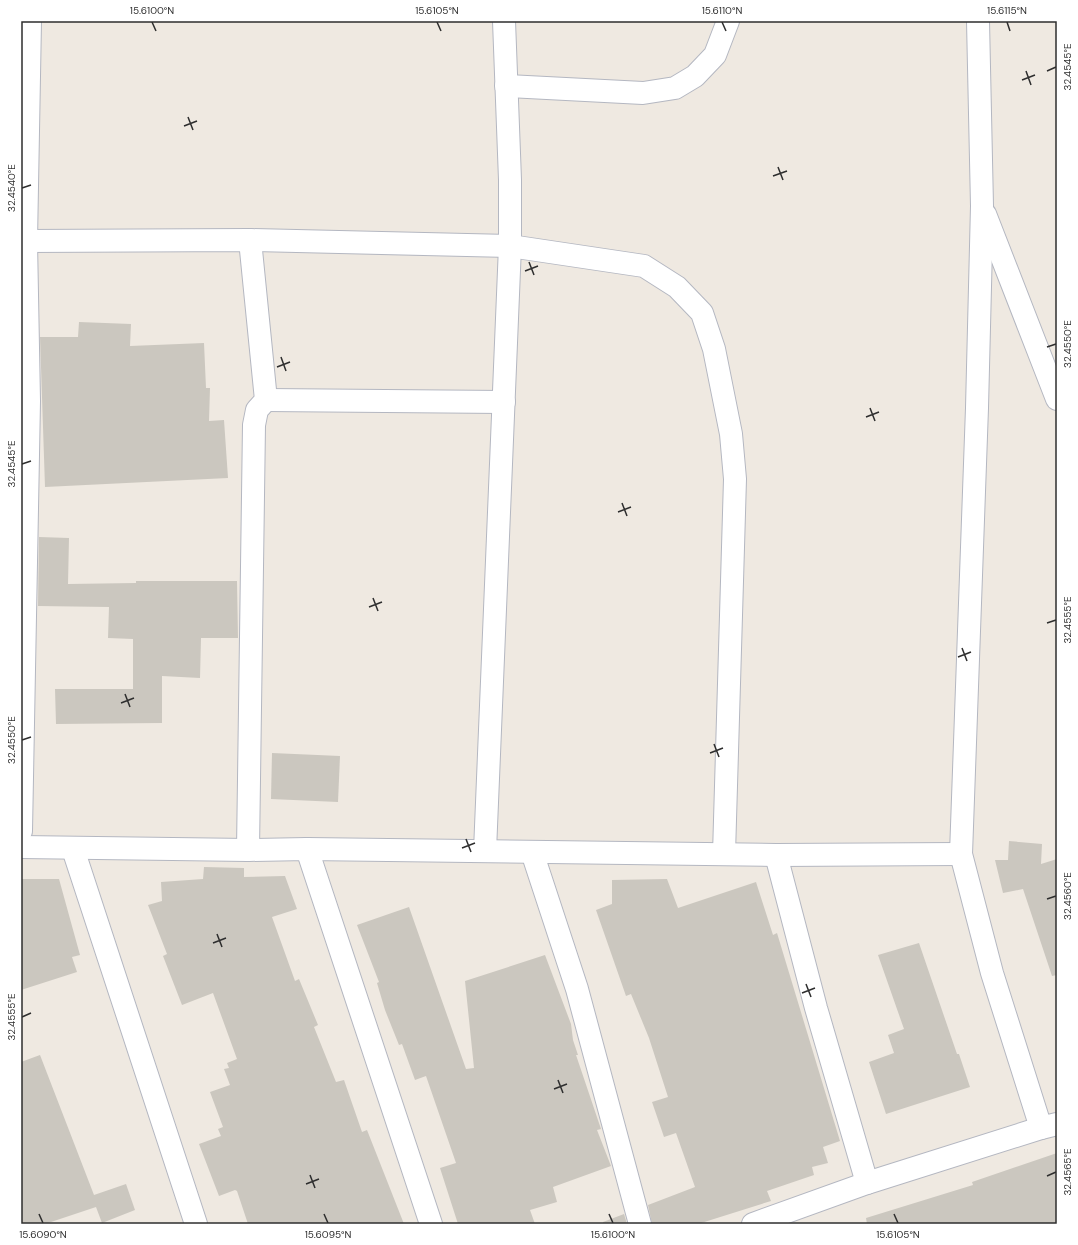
<svg xmlns="http://www.w3.org/2000/svg" width="1078" height="1245" font-family="'DM Sans',sans-serif">
<rect width="100%" height="100%" fill="#efe9e1"/>
<g fill="#cbc7bf">
<polygon points="79,322 131,324 130,346 204,343 206,388 210,388 209,421 224,420 228,478 45,487 40,337 78,337"/>
<polygon points="39,537 69,538 68,584 136,583 136,581 237,581 238,638 201,638 200,678 162,676 162,723 56,724 55,689 133,689 133,639 108,638 109,607 38,606"/>
<polygon points="272,753 340,756 338,802 271,799"/>
<polygon points="1009,841 1042,844 1041,864 1057,859 1057,975 1052,976 1023,889 1003,893 995,860 1008,860"/>
<polygon points="204,867 244,868 244,877 285,876 297,909 272,917 295,981 299,979 318,1025 314,1027 336,1082 344,1080 362,1132 367,1130 404,1224 248,1224 237,1191 235,1190 219,1196 199,1144 221,1136 218,1129 223,1127 210,1092 230,1085 224,1069 229,1068 227,1063 237,1059 213,993 182,1005 163,956 167,954 148,905 162,901 161,882 203,879"/>
<polygon points="21,879 59,879 80,955 72,957 77,972 21,990"/>
<polygon points="667,879 678,908 756,882 773,935 777,933 840,1141 823,1147 828,1163 812,1167 814,1175 767,1191 771,1201 698,1224 652,1224 648,1205 695,1187 676,1133 664,1137 652,1102 668,1097 649,1038 631,994 626,996 596,910 612,904 612,880"/>
<polygon points="409,907 466,1069 474,1068 465,981 545,955 571,1024 573,1040 578,1055 576,1055 601,1129 597,1130 611,1166 553,1187 557,1202 530,1210 535,1224 458,1224 440,1168 456,1163 426,1076 415,1080 402,1044 399,1045 385,1010 377,983 379,982 357,925"/>
<polygon points="919,943 957,1054 959,1054 970,1087 886,1114 869,1062 894,1053 888,1035 904,1029 878,955"/>
<polygon points="40,1055 94,1195 126,1184 135,1210 102,1223 96,1207 45,1224 21,1224 21,1062"/>
<polygon points="1057,1153 1057,1224 867,1224 866,1218 973,1185 972,1182"/>
<polygon points="624,1214 627,1224 603,1224 603,1222"/>
</g>
<g fill="none" stroke-linecap="round" stroke-linejoin="round">
<defs>
<g id="street">
<polyline points="978,21 982,206 977,408 961,854 992,973 1041,1128 1057,1124"/>
<polyline points="506,86 643,93 675,88 695,76 715,55 728,21"/>
<polyline points="985,214 1057,399"/>
<polyline points="26,241 250,240 510,246 644,266 677,287 702,313 714,349 731,434 735,479 724,854"/>
<polyline points="266,400 504,402"/>
<polyline points="21,831 29,401 26,241 30,21"/>
<polyline points="21,847 248,850 307,849 776,855 961,854"/>
<polyline points="73,849 196,1224"/>
<polyline points="307,849 431,1224"/>
<polyline points="248,850 254,425 257,410 266,400 250,240"/>
<polyline points="485,851 510,246 510,180 504,21"/>
<polyline points="532,852 577,989 640,1224"/>
<polyline points="776,855 816,1008 867,1183"/>
<polyline points="753,1224 867,1183 1041,1128"/>
</g>
</defs>
<use href="#street" stroke="#b4b7c1" stroke-width="24"/>
<use href="#street" stroke="#fff" stroke-width="22"/>
</g>
<path fill="none" stroke="#2e2e2e" stroke-width="1.5" d="M 152,22 L 156,31M 437,22 L 441,31M 722,22 L 726,31M 1007,22 L 1010,31M 1026,71 L 1031,85M 1047,71 L 1056,67M 1022,80 L 1035,75M 188,117 L 193,130M 184,126 L 197,121M 778,167 L 783,180M 773,176 L 787,171M 22,188 L 31,185M 529,262 L 534,275M 525,271 L 538,266M 1047,347 L 1056,344M 281,357 L 286,371M 277,367 L 290,362M 870,408 L 875,421M 866,417 L 879,412M 22,464 L 31,461M 622,503 L 627,516M 618,512 L 631,507M 373,598 L 378,611M 369,607 L 382,602M 1047,623 L 1056,620M 962,648 L 967,661M 958,657 L 971,652M 125,694 L 130,707M 121,703 L 134,698M 22,740 L 31,737M 714,744 L 719,757M 710,753 L 723,748M 466,839 L 471,852M 462,848 L 475,843M 1047,899 L 1056,896M 217,934 L 222,947M 213,943 L 226,938M 806,984 L 811,997M 802,993 L 815,988M 22,1017 L 31,1013M 558,1080 L 563,1093M 554,1089 L 567,1084M 310,1175 L 315,1188M 1047,1176 L 1056,1172M 306,1184 L 319,1179M 39,1214 L 43,1223M 324,1214 L 328,1223M 609,1214 L 613,1223M 894,1214 L 898,1223"/>
<rect width="1078" height="1245" fill="none" stroke="#ffffff" stroke-width="44"/>
<rect x="22" y="22" width="1034" height="1201" fill="none" stroke="#2e2e2e" stroke-width="1.5"/>
<g font-size="10" text-anchor="middle" fill="#2e2e2e">
<text x="152" y="14">15.6100°N</text>
<text x="437" y="14">15.6105°N</text>
<text x="722" y="14">15.6110°N</text>
<text x="1007" y="14">15.6115°N</text>
<text transform="translate(1067 67) rotate(-90)" y="4">32.4545°E</text>
<text transform="translate(11 188) rotate(-90)" y="4">32.4540°E</text>
<text transform="translate(1067 344) rotate(-90)" y="4">32.4550°E</text>
<text transform="translate(11 464) rotate(-90)" y="4">32.4545°E</text>
<text transform="translate(1067 620) rotate(-90)" y="4">32.4555°E</text>
<text transform="translate(11 740) rotate(-90)" y="4">32.4550°E</text>
<text transform="translate(1067 896) rotate(-90)" y="4">32.4560°E</text>
<text transform="translate(11 1017) rotate(-90)" y="4">32.4555°E</text>
<text transform="translate(1067 1172) rotate(-90)" y="4">32.4565°E</text>
<text x="43" y="1238">15.6090°N</text>
<text x="328" y="1238">15.6095°N</text>
<text x="613" y="1238">15.6100°N</text>
<text x="898" y="1238">15.6105°N</text>
</g>
</svg>
